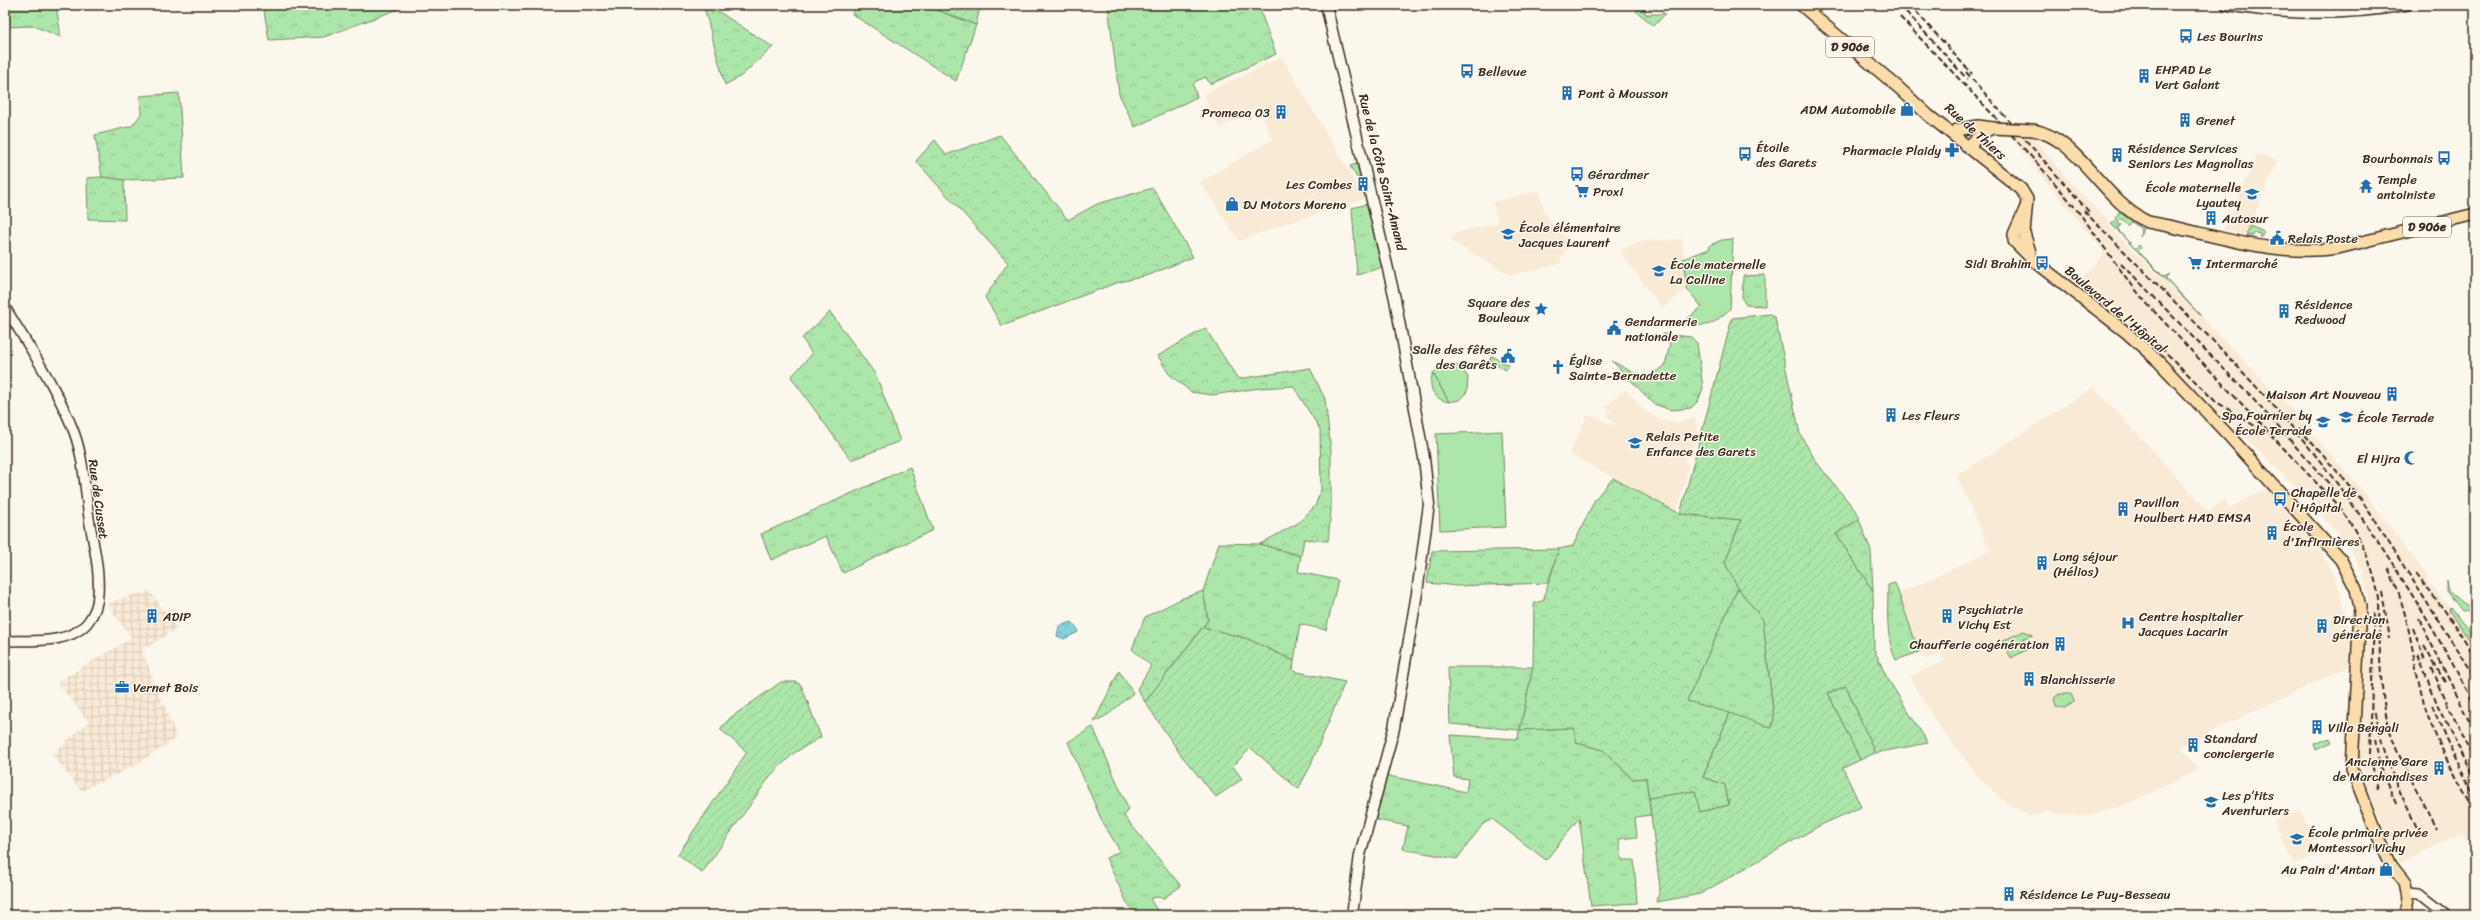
<svg xmlns="http://www.w3.org/2000/svg" width="2480" height="920" font-family="Sriracha,sans-serif">
<defs>
<pattern id="industrial-grid" width="8" height="8" patternUnits="userSpaceOnUse"><rect width="8" height="8" fill="#f9ead6"/><path d="M0 4h8M4 0v8" fill="none" stroke="#d6c9b7"/></pattern>
<pattern id="grass-tufts" width="24" height="20" patternUnits="userSpaceOnUse"><rect width="24" height="20" fill="#ade6aa"/><path d="M3 7l-1-3M5 7V3M7 7l1-3M15 17l-1-3M17 17v-4M19 17l1-3" fill="none" stroke="#96c592"/></pattern>
<pattern id="forest-crowns" width="20" height="18" patternUnits="userSpaceOnUse"><rect width="20" height="18" fill="#ade6aa"/><path d="M2 6a3 3 0 1 1 6 0M12 15a3 3 0 1 1 6 0" fill="none" stroke="#96c592"/></pattern>
<pattern id="garden-furrows" width="10" height="10" patternUnits="userSpaceOnUse"><rect width="10" height="10" fill="#ade6aa"/><path d="M-1 1l2-2M0 10L10 0M9 11l2-2" fill="none" stroke="#96c592"/></pattern>
<pattern id="water-waves" width="16" height="10" patternUnits="userSpaceOnUse"><rect width="16" height="10" fill="#82d2de"/><path d="M0 5q4-4 8 0t8 0" fill="none" stroke="#71b4be"/></pattern>
</defs>
<rect width="100%" height="100%" fill="#fbf7ec"/>
<filter id="ink" filterUnits="userSpaceOnUse"><feTurbulence type="fractalNoise" baseFrequency=".025" numOctaves="2"/><feDisplacementMap in="SourceGraphic" scale="8" xChannelSelector="R" yChannelSelector="G"/><feConvolveMatrix kernelMatrix="1 2 1 2 8 2 1 2 1" color-interpolation-filters="sRGB"/></filter>
<g filter="url(#ink)">
<g fill="#f9ead6">
<polygon points="1282,57 1365,199 1279,226 1239,241 1200,182 1273,139 1257,107 1220,128 1203,94"/>
<polygon points="2008,134 2032,136 2070,182 2108,221 2114,232 2201,316 2291,409 2366,494 2399,540 2428,576 2425,579 2450,607 2449,611 2475,650 2475,855 2463,832 2400,863 2367,788 2359,756 2368,610 2368,596 2363,570 2360,569 2350,547 2317,511 2314,501 2318,494 2311,487 2300,489 2293,484 2208,403 2157,350 2077,285 2103,255 2103,251"/>
<polygon points="2258,154 2278,160 2246,235 2223,230"/>
<polygon points="1539,191 1544,212 1570,244 1558,265 1510,275 1451,241 1454,233 1498,223 1493,202"/>
<polygon points="1682,239 1687,289 1662,308 1620,252 1636,242"/>
<polygon points="2094,387 2209,512 2225,499 2229,508 2267,488 2319,547 2338,584 2354,653 2352,665 2181,746 2198,767 2192,773 2132,802 2093,815 2078,816 2046,812 2030,817 2007,803 1979,778 1937,723 1909,677 1944,661 1941,654 1926,659 1920,657 1899,594 1990,551 1957,476"/>
<polygon points="1625,389 1644,410 1662,421 1682,422 1695,418 1698,433 1691,458 1686,456 1684,461 1689,465 1677,512 1570,454 1587,415 1599,418 1613,426 1615,425 1606,415 1611,412 1605,407"/>
<polygon points="2300,810 2319,854 2293,865 2274,821"/>
</g>
<polygon fill="url(#industrial-grid)" points="150,591 177,629 142,650 177,738 134,766 81,791 52,754 89,722 57,682 132,638 107,605 118,599"/>
<g fill="url(#grass-tufts)" stroke="#748864">
<polygon points="5,5 56,5 61,37 34,26 5,27"/>
<polygon points="263,5 409,5 324,37 269,40"/>
<polygon points="855,5 924,5 976,25 956,81 852,14"/>
<polygon points="1108,5 1258,5 1276,54 1213,83 1209,83 1206,77 1196,81 1193,85 1197,97 1135,127 1119,94"/>
<polygon points="1639,9 1645,9 1645,14 1662,14 1662,11 1665,14 1654,26 1636,11"/>
<polygon points="179,93 184,178 124,180 102,177 95,135 132,126 141,114 140,96"/>
<polygon points="1357,164 1361,182 1360,183 1350,166"/>
<polygon points="1367,204 1383,267 1357,275 1352,208"/>
<polygon points="2119,212 2143,228 2140,236 2141,229 2132,222 2128,226 2122,219 2118,222 2121,225 2117,229 2135,249 2139,245 2141,248 2138,251 2164,277 2170,274 2166,278 2201,316 2111,224 2115,222"/>
<polygon points="1765,275 1765,306 1746,305 1742,298 1743,276"/>
<polygon points="830,312 876,375 900,441 851,460 791,377 812,354 802,338"/>
<polygon points="1663,334 1691,337 1697,343 1703,388 1698,401 1691,408 1671,410 1654,404 1612,361 1644,379 1665,366 1670,343"/>
<path d="M 1433,373 L 1449,402 C 1434,400 1427,387 1433,373 Z"/>
<polygon points="910,467 933,530 843,573 826,536 771,560 761,534"/>
<polygon points="1859,519 1871,551 1873,591 1836,534"/>
<polygon points="1219,543 1260,544 1301,556 1298,572 1338,580 1326,630 1300,624 1294,661 1248,639 1203,627 1208,620 1203,591"/>
<polygon points="1559,549 1548,583 1457,586 1427,583 1432,551"/>
<polygon points="2447,580 2449,591 2475,613 2475,621 2467,611 2462,611 2447,591"/>
<path d="M 1895,583 L 1919,652 L 1896,660 C 1885,636 1888,612 1888,585 Z"/>
<polygon points="1738,588 1763,620 1774,719 1771,728 1687,701"/>
<polygon points="2450,607 2475,639 2475,650 2449,611"/>
<polygon points="2024,631 2033,635 2023,638 2028,649 2011,658 2002,641"/>
<polygon points="1448,667 1533,667 1520,730 1574,728 1577,743 1603,750 1633,779 1646,778 1651,815 1635,817 1637,837 1619,839 1622,860 1634,860 1637,903 1591,906 1579,818 1546,860 1492,819 1483,824 1457,859 1403,849 1408,826 1372,819 1384,775 1466,792 1468,779 1454,777 1450,735 1518,739 1519,730 1450,724"/>
<polygon points="2059,694 2071,694 2074,701 2065,708 2056,706 2054,698"/>
<polygon points="1093,727 1128,808 1124,816 1181,886 1164,898 1155,897 1150,899 1160,915 1136,915 1127,903 1106,858 1120,851 1102,821 1068,742"/>
</g>
<g fill="url(#forest-crowns)" stroke="#748864">
<polygon points="704,7 719,12 773,47 741,76 725,85"/>
<polygon points="1000,135 1068,220 1097,204 1153,188 1193,257 1149,275 1116,283 1002,326 985,297 1008,263 916,161 935,140 946,155"/>
<polygon points="102,177 124,180 125,220 88,219 87,178"/>
<polygon points="1205,328 1238,379 1310,368 1325,399 1331,451 1331,510 1328,541 1304,539 1301,556 1260,544 1298,523 1315,506 1321,490 1320,429 1293,386 1260,388 1212,395 1191,392 1169,374 1158,356"/>
<polygon points="1613,478 1680,514 1741,520 1725,563 1738,588 1687,701 1730,713 1703,777 1725,785 1729,805 1699,812 1695,791 1649,798 1646,778 1633,779 1603,750 1577,743 1574,728 1520,730 1533,667 1534,603 1543,601 1559,549 1573,546 1595,499"/>
<polygon points="1203,591 1208,620 1145,702 1137,689 1151,666 1132,649 1145,617 1183,598"/>
<polygon points="1119,671 1133,693 1109,714 1094,722"/>
<polygon points="1846,686 1875,753 1860,760 1828,693"/>
</g>
<g fill="#ade6aa" stroke="#748864">
<path d="M 1733,239 L 1730,309 C 1709,327 1711,327 1682,323 L 1702,307 L 1687,289 L 1683,259 L 1709,249 L 1710,245 L 1722,240 Z"/>
<polygon points="1492,356 1508,365 1506,370 1489,361"/>
<polygon points="1444,364 1459,366 1468,377 1467,392 1459,400 1449,402 1433,373"/>
<polygon points="1502,431 1506,527 1440,530 1436,434"/>
<polygon points="2330,738 2332,743 2316,750 2314,744"/>
</g>
<g fill="url(#garden-furrows)" stroke="#748864">
<polygon points="924,5 980,5 980,7 976,25"/>
<polygon points="2250,226 2264,232 2261,238 2260,234 2254,233 2253,236 2246,235"/>
<polygon points="1770,314 1775,318 1800,434 1817,463 1859,515 1859,519 1836,534 1873,591 1874,649 1886,676 1928,743 1875,753 1846,686 1828,693 1860,760 1843,768 1861,807 1821,825 1700,894 1657,902 1660,889 1649,798 1695,791 1700,812 1729,805 1725,785 1703,777 1730,713 1771,728 1774,719 1763,620 1738,588 1725,563 1741,520 1680,514 1732,318"/>
<polygon points="1203,627 1248,639 1294,661 1293,671 1345,682 1309,769 1298,789 1251,748 1233,766 1242,779 1216,797 1181,755 1145,702"/>
<polygon points="781,682 796,682 801,685 821,737 794,753 771,775 702,873 678,854 747,752 720,729 730,718"/>
</g>
<polygon fill="url(#water-waves)" stroke="#668f91" points="1072,622 1077,628 1078,632 1064,639 1057,636 1059,626"/>
<g fill="none" stroke-linecap="round" stroke-linejoin="round">
<defs>
<g id="tertiary">
<path d="M 2226,5 C 2284,16 2349,16 2407,5"/>
<path d="M 5,307 C 29,347 57,388 74,432 C 84,459 85,490 89,518 C 93,543 100,569 98,594 C 98,604 94,614 88,622 C 70,645 31,640 5,641"/>
<polyline points="2408,892 2420,893 2448,915"/>
</g>
<polyline id="secondary" points="1326,5 1395,299 1424,458 1429,504 1417,593 1394,728 1360,855 1352,915"/>
<g id="primary">
<polyline points="1801,5 1899,88 1928,115 2021,189 2027,199 2024,233 2030,252"/>
<polyline points="1957,130 1978,126 1993,128"/>
<path d="M 2033,130 C 2079,138 2103,202 2148,222 C 2211,233 2273,258 2338,248 L 2475,214"/>
<polyline points="1972,143 1982,133 1993,128"/>
<polyline points="2026,207 2014,234 2014,241 2033,260 2127,333 2158,361 2231,438 2341,560 2356,589 2360,607 2352,769 2377,834 2391,865 2405,883 2408,898 2405,915"/>
</g>
</defs>
<use href="#tertiary" stroke="#3b2a1e" stroke-width="12"/>
<use href="#secondary" stroke="#3b2a1e" stroke-width="13"/>
<use href="#primary" stroke="#3b2a1e" stroke-width="14"/>
<use href="#tertiary" stroke="#fbf7ec" stroke-width="9"/>
<use href="#secondary" stroke="#fbf7ec" stroke-width="10"/>
<use href="#primary" stroke="#faddab" stroke-width="11"/>
<g stroke="#3b2a1e" stroke-width="2" stroke-dasharray="6 3" stroke-linecap="butt">
<polyline points="1900,5 1967,79"/>
<polyline points="1910,5 1972,74"/>
<path d="M 1900,17 C 1955,75 2011,132 2063,193 C 2094,229 2118,271 2150,307 L 2342,510 C 2361,538 2373,565 2379,599 C 2380,641 2378,686 2389,727 C 2399,762 2421,796 2437,829"/>
<polyline points="1966,72 2090,213"/>
<path d="M 2084,211 C 2156,284 2231,355 2298,434 C 2365,514 2426,613 2475,705"/>
<polyline points="2121,263 2253,399 2332,487"/>
<polyline points="2154,341 2215,401 2266,433"/>
<polyline points="2299,428 2361,499 2475,678"/>
<path d="M 2388,568 C 2410,613 2411,652 2423,700 C 2432,736 2458,779 2475,813"/>
<polyline points="2416,574 2445,611 2475,657"/>
<polyline points="2382,592 2390,639"/>
<polyline points="2374,613 2370,756 2378,789"/>
<polyline points="2419,619 2475,732"/>
<polyline points="2413,628 2425,660"/>
<polyline points="2424,646 2445,682"/>
<polyline points="2418,654 2438,706 2475,780"/>
<polyline points="2432,668 2448,706 2475,760"/>
<polyline points="2432,705 2446,739 2475,797"/>
<path d="M 2375,712 C 2380,755 2400,791 2418,830"/>
<polyline points="2375,739 2380,767 2397,806"/>
</g>
<defs>
<polyline id="primary-bridge" points="1993,128 2033,130"/>
</defs>
<use href="#primary-bridge" stroke="#3b2a1e" stroke-width="14" stroke-linecap="butt"/>
<use href="#primary-bridge" stroke="#faddab" stroke-width="11"/>
</g>
</g>
<defs>
<symbol id="bus-bare" viewBox="-9 -9 18 18"><path d="M-5-6H5V4H4V6H2V4H-2V6H-4V4H-5ZM-3.5-4V0h7V-4ZM-3.5 1.2v1.5H-2V1.2ZM2 1.2v1.5H3.5V1.2Z" fill="#1f6fb2" stroke="#fbf7ec" stroke-width="2.5" paint-order="stroke"/></symbol>
<symbol id="building-bare" viewBox="-9 -9 18 18"><path d="M-4-6H4V6H1V3H-1V6H-4ZM-2.5-4.3h1.7v1.8h-1.7ZM.8-4.3h1.7v1.8H.8ZM-2.5-1h1.7V.8h-1.7ZM.8-1h1.7V.8H.8Z" fill="#1f6fb2" stroke="#fbf7ec" stroke-width="2.5" paint-order="stroke"/></symbol>
<symbol id="shop-bare" viewBox="-9 -9 18 18"><path d="M-5-2.5h2.3a2.7 3.5 0 0 1 5.4 0H5L5.5 6h-11ZM-1.5-2.5h3a1.5 2.3 0 0 0-3 0Z" fill="#1f6fb2" stroke="#fbf7ec" stroke-width="2.5" paint-order="stroke"/></symbol>
<symbol id="pharmacy-bare" viewBox="-9 -9 18 18"><path d="M-2-6h4v4h4v4h-4v4h-4v-4h-4v-4h4Z" fill="#1f6fb2" stroke="#fbf7ec" stroke-width="2.5" paint-order="stroke"/></symbol>
<symbol id="temple-bare" viewBox="-9 -9 18 18"><path d="M0-6L5-2H3V0L6.5 2.5H4V6H1.5V3h-3V6H-4V2.5H-6.5L-3 0V-2H-5Z" fill="#1f6fb2" stroke="#fbf7ec" stroke-width="2.5" paint-order="stroke"/></symbol>
<symbol id="supermarket-bare" viewBox="-9 -9 18 18"><path d="M-6-5.5h2.5l.6 2H6L4.5 2H-2.5L-4.4-4H-6ZM-1.5 3.2a1.3 1.3 0 1 0 .1 0ZM3 3.2a1.3 1.3 0 1 0 .1 0Z" fill="#1f6fb2" stroke="#fbf7ec" stroke-width="2.5" paint-order="stroke"/></symbol>
<symbol id="school-bare" viewBox="-9 -9 18 18"><path d="M0-5L7-2L0 1L-7-2ZM-4 1L0 2.5L4 1V4Q0 6-4 4Z" fill="#1f6fb2" stroke="#fbf7ec" stroke-width="2.5" paint-order="stroke"/></symbol>
<symbol id="civic-bare" viewBox="-9 -9 18 18"><path d="M-.6-6.5H3V-4.5H.6V-3L4-1V1h2V6H-6V1h2V-1L-.6-3ZM-1.2 2.5V6h2.4V2.5Z" fill="#1f6fb2" stroke="#fbf7ec" stroke-width="2.5" paint-order="stroke"/></symbol>
<symbol id="sight-bare" viewBox="-9 -9 18 18"><path d="M0-6L1.8-2.2L6-1.7L2.9 1.2L3.7 5.4L0 3.3L-3.7 5.4L-2.9 1.2L-6-1.7L-1.8-2.2Z" fill="#1f6fb2" stroke="#fbf7ec" stroke-width="2.5" paint-order="stroke"/></symbol>
<symbol id="church-bare" viewBox="-9 -9 18 18"><path d="M-1.2-6h2.4v3.5h3.3v2.4h-3.3V6h-2.4V-.1h-3.3v-2.4h3.3Z" fill="#1f6fb2" stroke="#fbf7ec" stroke-width="2.5" paint-order="stroke"/></symbol>
<symbol id="university-bare" viewBox="-9 -9 18 18"><path d="M0-5L7-2L0 1L-7-2ZM-4 1L0 2.5L4 1V4Q0 6-4 4Z" fill="#1f6fb2" stroke="#fbf7ec" stroke-width="2.5" paint-order="stroke"/></symbol>
<symbol id="mosque-bare" viewBox="-9 -9 18 18"><path d="M3.5-4.9A6 6 0 1 0 3.5 4.9A5 5 0 1 1 3.5-4.9Z" fill="#1f6fb2" stroke="#fbf7ec" stroke-width="2.5" paint-order="stroke"/></symbol>
<symbol id="hospital-bare" viewBox="-9 -9 18 18"><path d="M-5-5h3v3.5h4V-5h3V5h-3V1.5h-4V5h-3Z" fill="#1f6fb2" stroke="#fbf7ec" stroke-width="2.5" paint-order="stroke"/></symbol>
<symbol id="office-bare" viewBox="-9 -9 18 18"><path d="M-6-3h4V-5.5h4V-3h4V5H-6ZM-1-4.5V-3h2v-1.5ZM-6 0V1H6V0Z" fill="#1f6fb2" stroke="#fbf7ec" stroke-width="2.5" paint-order="stroke"/></symbol>
</defs>
<g fill-rule="evenodd">
<use href="#bus-bare" x="2176" y="26" width="20" height="20"/>
<use href="#bus-bare" x="1457" y="61" width="20" height="20"/>
<use href="#building-bare" x="2134" y="66" width="20" height="20"/>
<use href="#building-bare" x="1557" y="83" width="20" height="20"/>
<use href="#shop-bare" x="1897" y="99" width="20" height="20"/>
<use href="#building-bare" x="1271" y="102" width="20" height="20"/>
<use href="#building-bare" x="2175" y="110" width="20" height="20"/>
<use href="#pharmacy-bare" x="1942" y="140" width="20" height="20"/>
<use href="#bus-bare" x="1735" y="144" width="20" height="20"/>
<use href="#building-bare" x="2107" y="145" width="20" height="20"/>
<use href="#bus-bare" x="2434" y="148" width="20" height="20"/>
<use href="#bus-bare" x="1567" y="164" width="20" height="20"/>
<use href="#building-bare" x="1353" y="174" width="20" height="20"/>
<use href="#temple-bare" x="2356" y="176" width="20" height="20"/>
<use href="#supermarket-bare" x="1572" y="181" width="20" height="20"/>
<use href="#school-bare" x="2242" y="184" width="20" height="20"/>
<use href="#shop-bare" x="1222" y="194" width="20" height="20"/>
<use href="#building-bare" x="2201" y="208" width="20" height="20"/>
<use href="#school-bare" x="1498" y="224" width="20" height="20"/>
<use href="#civic-bare" x="2267" y="228" width="20" height="20"/>
<use href="#bus-bare" x="2032" y="253" width="20" height="20"/>
<use href="#supermarket-bare" x="2185" y="253" width="20" height="20"/>
<use href="#school-bare" x="1649" y="261" width="20" height="20"/>
<use href="#sight-bare" x="1531" y="299" width="20" height="20"/>
<use href="#building-bare" x="2274" y="301" width="20" height="20"/>
<use href="#civic-bare" x="1604" y="318" width="20" height="20"/>
<use href="#civic-bare" x="1498" y="346" width="20" height="20"/>
<use href="#church-bare" x="1548" y="357" width="20" height="20"/>
<use href="#building-bare" x="2382" y="384" width="20" height="20"/>
<use href="#building-bare" x="1881" y="405" width="20" height="20"/>
<use href="#university-bare" x="2336" y="407" width="20" height="20"/>
<use href="#university-bare" x="2313" y="412" width="20" height="20"/>
<use href="#school-bare" x="1625" y="433" width="20" height="20"/>
<use href="#mosque-bare" x="2401" y="448" width="20" height="20"/>
<use href="#bus-bare" x="2270" y="489" width="20" height="20"/>
<use href="#building-bare" x="2113" y="499" width="20" height="20"/>
<use href="#building-bare" x="2262" y="523" width="20" height="20"/>
<use href="#building-bare" x="2032" y="553" width="20" height="20"/>
<use href="#building-bare" x="142" y="606" width="20" height="20"/>
<use href="#building-bare" x="1937" y="606" width="20" height="20"/>
<use href="#hospital-bare" x="2118" y="613" width="20" height="20"/>
<use href="#building-bare" x="2312" y="616" width="20" height="20"/>
<use href="#building-bare" x="2050" y="634" width="20" height="20"/>
<use href="#building-bare" x="2019" y="669" width="20" height="20"/>
<use href="#office-bare" x="112" y="677" width="20" height="20"/>
<use href="#building-bare" x="2307" y="717" width="20" height="20"/>
<use href="#building-bare" x="2183" y="735" width="20" height="20"/>
<use href="#building-bare" x="2429" y="758" width="20" height="20"/>
<use href="#school-bare" x="2201" y="792" width="20" height="20"/>
<use href="#school-bare" x="2287" y="829" width="20" height="20"/>
<use href="#shop-bare" x="2376" y="859" width="20" height="20"/>
<use href="#building-bare" x="1999" y="884" width="20" height="20"/>
</g>
<g text-anchor="middle" stroke-width="3" stroke-linejoin="round" paint-order="stroke">
<g fill="#fbf7ec" stroke="#75685c" stroke-width="1">
<rect x="1826" y="37" width="48" height="20" rx="3"/>
<rect x="2403" y="217" width="48" height="20" rx="3"/>
</g>
<g font-size="12" font-weight="bold" fill="#3b2a1e">
<text x="1850" y="51">D 906e</text>
<text x="2427" y="231">D 906e</text>
</g>
<g font-size="13" fill="#3b2a1e" stroke="#fbf7ec" text-anchor="start">
<text x="2197" y="41">Les Bourins</text>
<text x="2155" y="74">EHPAD Le<tspan x="2155" dy="15">Vert Galant</tspan></text>
<text x="1478" y="76">Bellevue</text>
<text x="1578" y="98">Pont à Mousson</text>
<text x="1896" y="114" text-anchor="end">ADM Automobile</text>
<text x="1270" y="117" text-anchor="end">Promeca 03</text>
<text x="2196" y="125">Grenet</text>
<text x="1756" y="152">Étoile<tspan x="1756" dy="15">des Garets</tspan></text>
<text x="2128" y="153">Résidence Services<tspan x="2128" dy="15">Seniors Les Magnolias</tspan></text>
<text x="1941" y="155" text-anchor="end">Pharmacie Plaidy</text>
<text x="2433" y="163" text-anchor="end">Bourbonnais</text>
<text x="1588" y="179">Gérardmer</text>
<text x="2377" y="184">Temple<tspan x="2377" dy="15">antoiniste</tspan></text>
<text x="1352" y="189" text-anchor="end">Les Combes</text>
<text x="2241" y="192" text-anchor="end">École maternelle<tspan x="2241" dy="15">Lyautey</tspan></text>
<text x="1593" y="196">Proxi</text>
<text x="1243" y="209">DJ Motors Moreno</text>
<text x="2222" y="223">Autosur</text>
<text x="1519" y="232">École élémentaire<tspan x="1519" dy="15">Jacques Laurent</tspan></text>
<text x="2288" y="243">Relais Poste</text>
<text x="2031" y="268" text-anchor="end">Sidi Brahim</text>
<text x="2206" y="268">Intermarché</text>
<text x="1670" y="269">École maternelle<tspan x="1670" dy="15">La Colline</tspan></text>
<text x="1530" y="307" text-anchor="end">Square des<tspan x="1530" dy="15">Bouleaux</tspan></text>
<text x="2295" y="309">Résidence<tspan x="2295" dy="15">Redwood</tspan></text>
<text x="1625" y="326">Gendarmerie<tspan x="1625" dy="15">nationale</tspan></text>
<text x="1497" y="354" text-anchor="end">Salle des fêtes<tspan x="1497" dy="15">des Garêts</tspan></text>
<text x="1569" y="365">Église<tspan x="1569" dy="15">Sainte-Bernadette</tspan></text>
<text x="2381" y="399" text-anchor="end">Maison Art Nouveau</text>
<text x="1902" y="420">Les Fleurs</text>
<text x="2312" y="420" text-anchor="end">Spa Fournier by<tspan x="2312" dy="15">École Terrade</tspan></text>
<text x="2357" y="422">École Terrade</text>
<text x="1646" y="441">Relais Petite<tspan x="1646" dy="15">Enfance des Garets</tspan></text>
<text x="2400" y="463" text-anchor="end">El Hijra</text>
<text x="2291" y="497">Chapelle de<tspan x="2291" dy="15">l'Hôpital</tspan></text>
<text x="2134" y="507">Pavillon<tspan x="2134" dy="15">Houlbert HAD EMSA</tspan></text>
<text x="2283" y="531">École<tspan x="2283" dy="15">d'Infirmières</tspan></text>
<text x="2053" y="561">Long séjour<tspan x="2053" dy="15">(Hélios)</tspan></text>
<text x="1958" y="614">Psychiatrie<tspan x="1958" dy="15">Vichy Est</tspan></text>
<text x="163" y="621">ADIP</text>
<text x="2139" y="621">Centre hospitalier<tspan x="2139" dy="15">Jacques Lacarin</tspan></text>
<text x="2333" y="624">Direction<tspan x="2333" dy="15">générale</tspan></text>
<text x="2049" y="649" text-anchor="end">Chaufferie cogénération</text>
<text x="2040" y="684">Blanchisserie</text>
<text x="133" y="692">Vernet Bois</text>
<text x="2328" y="732">Villa Bengali</text>
<text x="2204" y="743">Standard<tspan x="2204" dy="15">conciergerie</tspan></text>
<text x="2428" y="766" text-anchor="end">Ancienne Gare<tspan x="2428" dy="15">de Marchandises</tspan></text>
<text x="2222" y="800">Les p’tits<tspan x="2222" dy="15">Aventuriers</tspan></text>
<text x="2308" y="837">École primaire privée<tspan x="2308" dy="15">Montessori Vichy</tspan></text>
<text x="2375" y="874" text-anchor="end">Au Pain d'Antan</text>
<text x="2020" y="899">Résidence Le Puy-Besseau</text>
</g>
<g font-size="13" fill="#3b2a1e" stroke="#fbf7ec">
<text transform="translate(1976 131) rotate(42)" y="5">Rue de Thiers</text>
<text transform="translate(1383 172) rotate(76)" y="5">Rue de la Côte Saint-Amand</text>
<text transform="translate(2116 309) rotate(40)" y="5">Boulevard de l'Hôpital</text>
<text transform="translate(99 499) rotate(82)" y="5">Rue de Cusset</text>
</g>
</g>
<rect width="2480" height="920" fill="none" stroke="#fbf7ec" stroke-width="20"/>
<rect x="10" y="10" width="2460" height="900" fill="none" stroke="#3b2a1e" stroke-width="1.5" filter="url(#ink)"/>
</svg>
